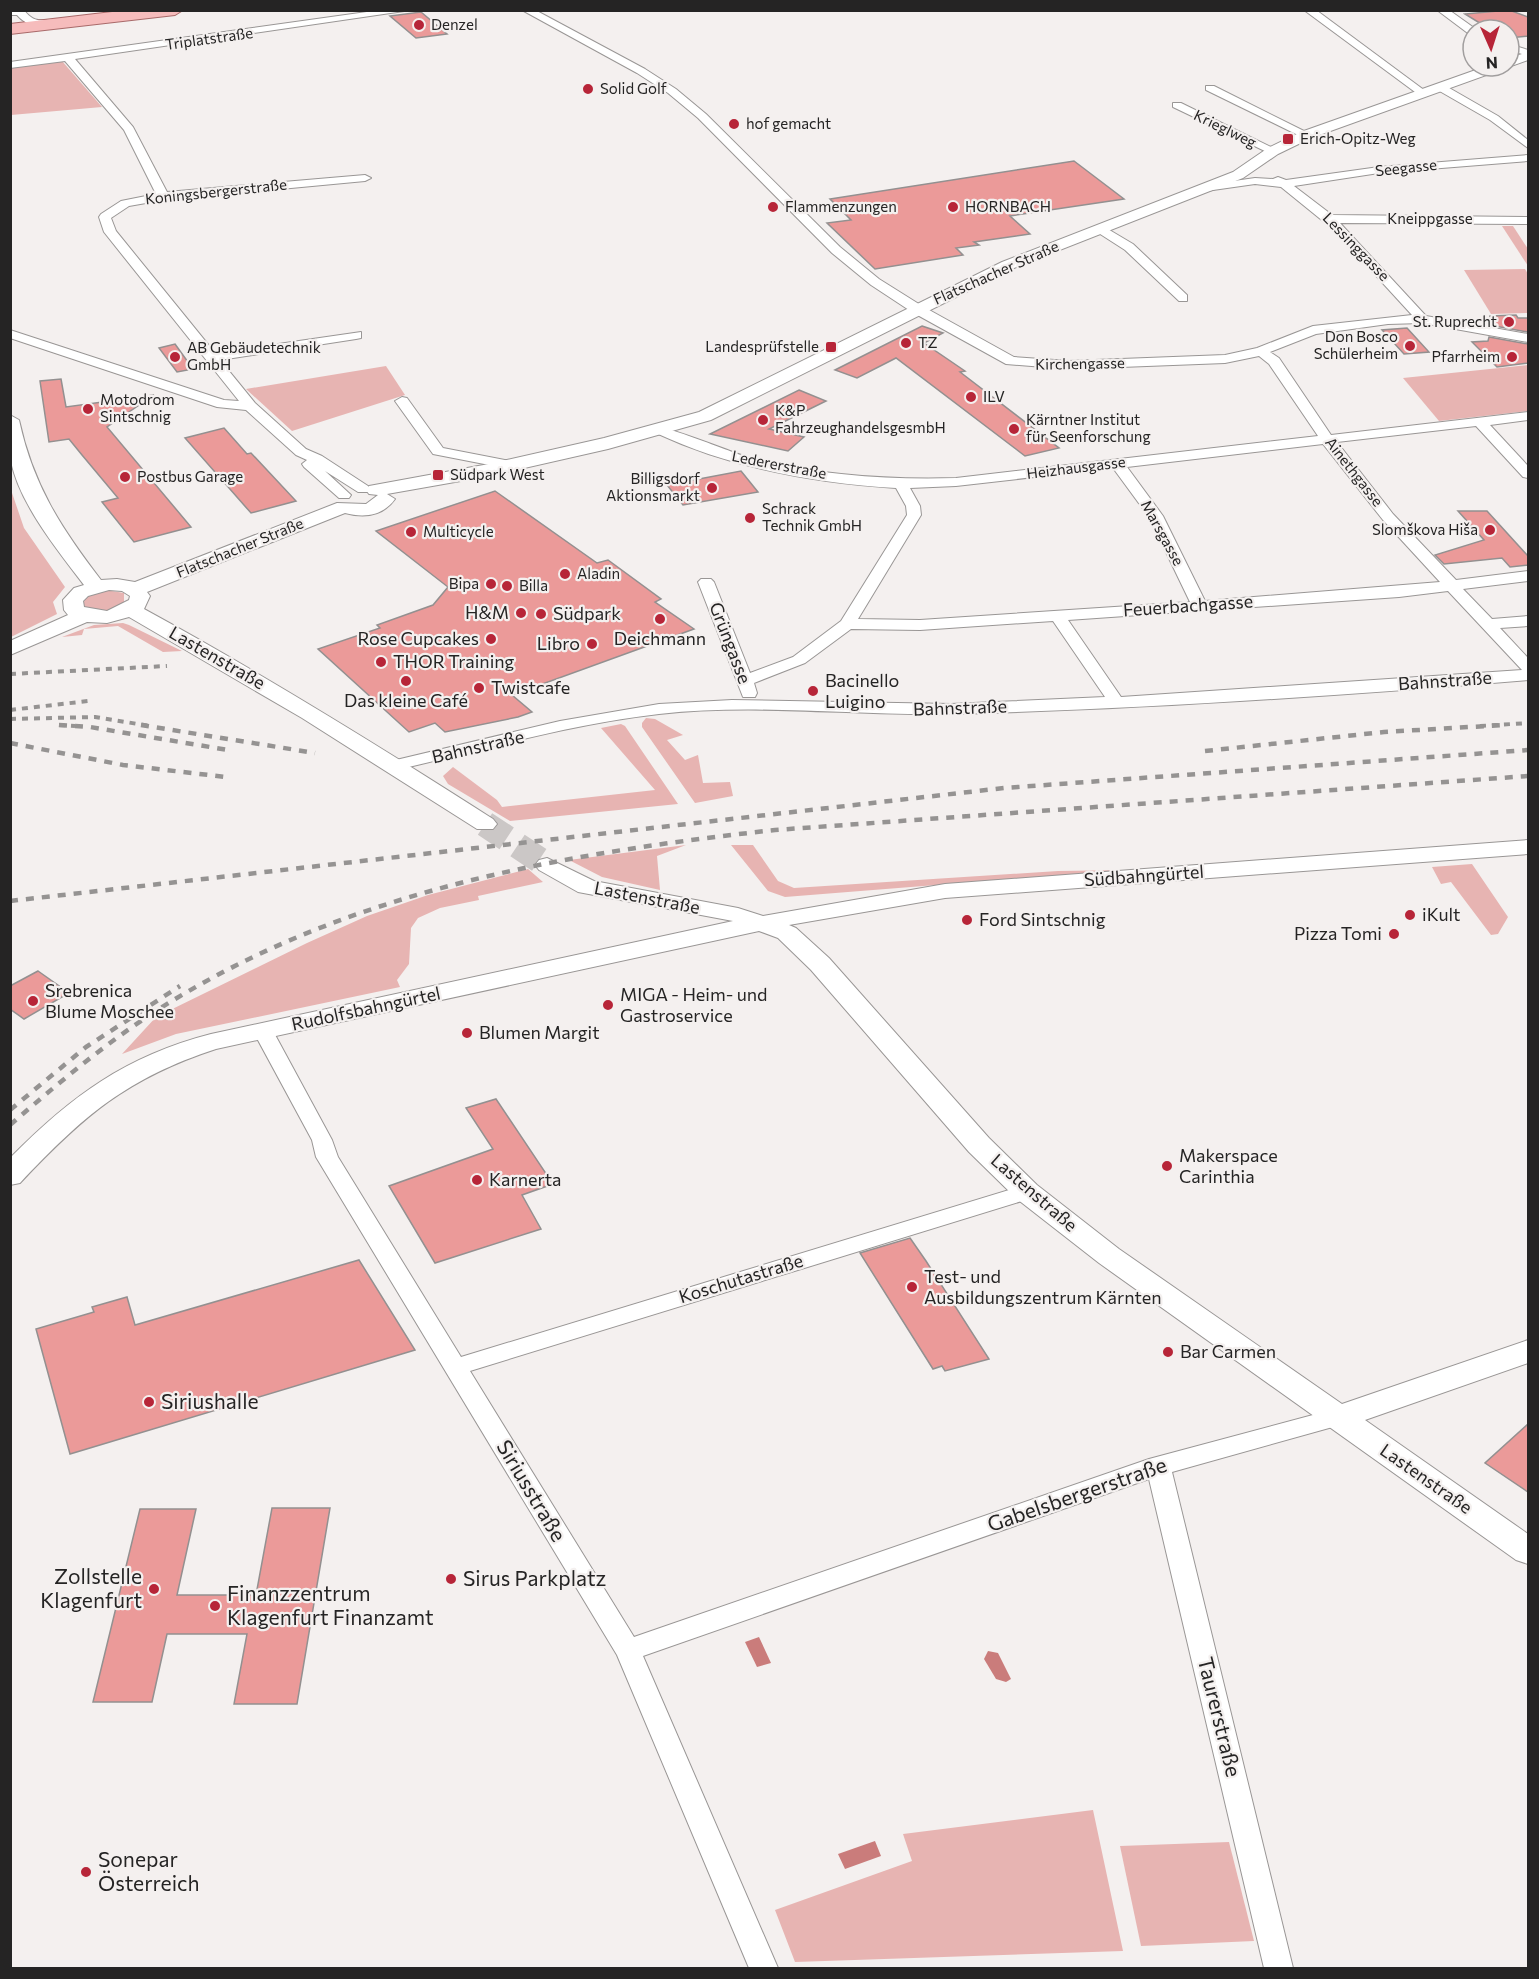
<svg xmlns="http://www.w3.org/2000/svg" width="1539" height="1979" font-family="Commissioner,sans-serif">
<rect width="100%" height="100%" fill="#f4f0ef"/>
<g fill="#e7b4b2">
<polygon points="62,61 102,107 11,115 10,68"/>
<polygon points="1502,226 1513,226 1528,249 1528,266"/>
<polygon points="1525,269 1528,274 1528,313 1491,314 1464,270"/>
<polygon points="1528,365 1528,411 1439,421 1403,378"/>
<polygon points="386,366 405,395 292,431 246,389"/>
<polygon points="10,487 24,528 65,587 53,602 57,614 11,637"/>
<polygon points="106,590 124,593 124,603 108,611 84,607 83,604 86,597"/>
<polygon points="123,623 129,625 182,651 163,652 118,626 84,629 82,635 62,637 94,625"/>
<polygon points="646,718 655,719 683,735 667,740 685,760 698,755 703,783 730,782 733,796 695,803 642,727 642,723"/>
<polygon points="621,724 625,726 678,804 510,821 448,784 443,776 453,767 497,800 502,807 655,790 601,728"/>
<polygon points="686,845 657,856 660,890 602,877 569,860"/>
<polygon points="731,845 753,845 778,881 794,888 1058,871 1127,870 785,897 768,891"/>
<polygon points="1472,864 1508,917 1498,934 1491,935 1451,882 1441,884 1432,867"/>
<polygon points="528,869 543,882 478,896 479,900 440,908 418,918 411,928 409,964 397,980 400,987 176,1034 122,1054 156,1017 307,943 367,916 428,895"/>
<polygon points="1093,1810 1123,1951 795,1962 775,1910 912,1861 903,1834"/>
<polygon points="1229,1842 1254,1941 1141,1946 1120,1846"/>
</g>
<g fill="#ca7c7b">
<polygon points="759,1637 771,1663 757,1667 745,1642"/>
<polygon points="988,1651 998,1653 1011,1679 1006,1682 996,1679 984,1659"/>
<polygon points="875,1841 881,1856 845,1869 838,1854"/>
</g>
<g fill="#eb9a99" stroke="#939090" stroke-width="1.5">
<polygon points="1509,10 1528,17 1528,36 1509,38 1509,30 1491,30 1465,14"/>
<polygon points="421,12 447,34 416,38 390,16"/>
<polygon points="1074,161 1124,199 1010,216 1030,234 974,242 979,245 956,248 963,255 875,269 827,223 851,220 830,199"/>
<polygon points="1516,315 1518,318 1528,318 1528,332 1489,325 1490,316"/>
<polygon points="922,326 943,333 924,343 965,371 960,372 1059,448 1025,456 896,358 857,378 835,370"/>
<polygon points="1407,328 1429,352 1404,354 1382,330"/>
<polygon points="1489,337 1528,344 1528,363 1497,367 1472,342 1488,341"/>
<polygon points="175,344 193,369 177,372 159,348"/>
<polygon points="61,379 66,407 154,395 107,427 191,527 134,542 102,502 118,498 82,455 69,439 49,442 40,381"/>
<polygon points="799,390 826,401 769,429 804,437 788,451 710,434"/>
<polygon points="224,428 247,454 251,453 296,501 251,513 185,438"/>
<polygon points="741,471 758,492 683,505 667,485"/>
<polygon points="495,491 597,563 608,560 661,599 655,602 694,629 512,695 532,712 518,717 445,732 435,723 409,732 318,649 380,628 377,625 433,605 448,587 376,531"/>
<polygon points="1458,511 1487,511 1528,556 1528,565 1510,567 1502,558 1444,564 1435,555 1484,540"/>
<polygon points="38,971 69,993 24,1019 10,1009 10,986"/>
<polygon points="496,1099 553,1184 522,1195 541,1229 435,1263 389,1186 493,1149 466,1108"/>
<polygon points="910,1238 926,1261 989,1359 945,1371 942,1366 933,1369 860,1253"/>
<polygon points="359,1260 415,1350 70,1454 36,1329 94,1312 92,1307 127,1297 135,1325"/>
<polygon points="1528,1424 1528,1492 1485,1463"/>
<polygon points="272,1508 330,1508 297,1704 234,1704 247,1634 167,1634 152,1702 93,1702 140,1509 196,1509 177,1595 256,1595"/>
</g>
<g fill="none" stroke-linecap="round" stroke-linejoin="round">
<polyline stroke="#cbc7c6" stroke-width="26" stroke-dasharray="26 13" stroke-linecap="butt" points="485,824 547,865"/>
<defs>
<g id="minor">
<path d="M 10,10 L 24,10 C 38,29 48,14 62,23 C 49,32 27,27 17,15 L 10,15 Z"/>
<polygon points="381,10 411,10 75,59 133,127 167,192 365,175 371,178 365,181 163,200 129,206 111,218 116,231 215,353 361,332 361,338 356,339 220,360 255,403 306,449 322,456 368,486 370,489 368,492 358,492 325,471 351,495 349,498 339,498 304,467 302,464 307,460 296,455 246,410 217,407 10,338 10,330 224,400 239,401 104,232 99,217 101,214 121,201 156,194 124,130 65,61 10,68 10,62"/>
<path d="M 522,10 L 535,10 L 645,69 L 676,89 L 706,114 L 840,247 L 879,279 L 922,306 L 1014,357 L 1069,361 L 1225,355 L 1257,348 L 1313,326 L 1412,315 L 1334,230 L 1281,187 L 1255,184 L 1206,191 L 1200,188 L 1206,185 L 1255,178 L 1273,179 L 1278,177 L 1286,180 L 1379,167 L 1528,155 L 1528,161 L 1379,173 L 1294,186 L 1332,215 L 1528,217 L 1528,224 L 1340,223 L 1426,316 L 1528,334 L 1528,342 L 1422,323 L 1388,324 L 1316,334 L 1270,352 L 1279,358 L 1331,435 L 1528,412 L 1528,420 L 1490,425 L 1528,466 L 1528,478 L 1523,477 L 1476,426 L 1337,442 L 1393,514 L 1456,580 L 1528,571 L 1528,581 L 1463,589 L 1492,619 L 1528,616 L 1528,626 L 1500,628 L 1528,658 L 1528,680 C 1337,696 1143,709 951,714 C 854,716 756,703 659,714 C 570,724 483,750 396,770 L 390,769 L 387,765 L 390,761 L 396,760 L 560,721 L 659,704 L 732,700 L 951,704 L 1105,697 L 1053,621 L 920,630 L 851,629 L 805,663 L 754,683 L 757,693 L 755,697 L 743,697 L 698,582 L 701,579 L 711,579 L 714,582 L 750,673 L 793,657 L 841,621 L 907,515 L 906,506 L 896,488 C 814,483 731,468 656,433 L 656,427 C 665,425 731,452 747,457 C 815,475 885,480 956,478 L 1318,436 L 1269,364 L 1259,356 L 1225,363 L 1069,369 L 1006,364 L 912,312 L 871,285 L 832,253 L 698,118 L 668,93 L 637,73 ZM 1323,444 L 1383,520 L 1440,582 L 1205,601 L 1163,516 L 1127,467 ZM 1113,468 L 1149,517 L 1190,602 L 920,620 L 858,619 L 921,515 L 920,506 L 910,488 L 956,486 ZM 1448,591 L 1522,670 L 1121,697 L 1068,620 L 1399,597 Z"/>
<polygon points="1304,10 1316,10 1428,93 1419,95"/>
<polygon points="1437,10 1449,10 1477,30 1473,30 1473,35 1469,34"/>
<polygon points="1509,44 1528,50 1528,56 1509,50"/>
<polygon points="1436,85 1444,85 1498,116 1528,140 1528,148 1490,120 1436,89"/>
<polygon points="1206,86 1214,86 1312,135 1302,137 1206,90"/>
<polygon points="1173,103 1181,103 1279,151 1269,153 1173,107"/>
<polygon points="1101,225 1133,244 1187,295 1187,301 1179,301 1125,250 1097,232 1095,229"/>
<polygon points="402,397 407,398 443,448 510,461 517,465 510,469 433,454 395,401"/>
<polygon points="263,1025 270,1026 273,1031 332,1140 338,1157 461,1357 1019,1187 1027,1185 1035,1187 1038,1192 1035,1197 470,1371 634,1637 1149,1459 1339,1408 1347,1411 1351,1417 1347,1423 1172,1472 1293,1968 1264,1968 1149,1479 643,1656 778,1968 749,1968 617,1655 316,1157 312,1140 253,1031 256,1026"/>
</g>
<g id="tertiary">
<path d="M 1528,52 L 1528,60 L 1311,138 L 1278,154 L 1243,178 L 1014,268 L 711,420 L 608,449 L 489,476 L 387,494 L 395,499 C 383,516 364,518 345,513 L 147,592 L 150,596 L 144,609 C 263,674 379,746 493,819 L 497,824 L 493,829 L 477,829 L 302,718 L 129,617 L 107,623 L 87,622 L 10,655 L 10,641 L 68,615 L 64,610 L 63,600 L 74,588 L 84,585 C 58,551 19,503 11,461 C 8,447 10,429 10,415 L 19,420 C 33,485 61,528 101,580 L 117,579 L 135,582 L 337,503 L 366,504 L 378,495 L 369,494 L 366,490 L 369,486 L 489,464 L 604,438 L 699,412 L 1002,262 L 1233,172 L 1268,148 L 1301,132 L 1487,66 L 1509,66 L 1509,58 ZM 109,590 L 122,591 L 130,596 L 129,600 L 107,611 L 84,607 L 83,601 L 88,596 Z"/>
<path d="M 1528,840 L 1528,854 L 945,898 L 789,925 L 796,928 L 829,958 L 989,1138 L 1037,1185 L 1119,1249 L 1342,1404 L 1528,1340 L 1528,1363 L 1365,1420 L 1528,1534 L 1528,1564 L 1516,1560 L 1099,1263 L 1017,1199 L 969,1152 L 811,970 L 778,938 L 759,931 L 216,1049 C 127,1078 83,1116 20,1183 L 10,1185 L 10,1158 C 71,1096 126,1056 211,1034 L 733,921 L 578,892 L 539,870 L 535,865 L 539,860 L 547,858 L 594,881 L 738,908 L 763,916 L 945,884 Z"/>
</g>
<polygon id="primary" points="129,10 183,10 175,15 10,34 10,24"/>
</defs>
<use href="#minor" stroke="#999695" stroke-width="2"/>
<use href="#tertiary" stroke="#999695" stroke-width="2"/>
<use href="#primary" stroke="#a96a6a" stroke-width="2"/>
<use href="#minor" fill="#fff" fill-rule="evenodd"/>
<use href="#tertiary" fill="#fff" fill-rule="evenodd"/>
<use href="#primary" fill="#f6bcbc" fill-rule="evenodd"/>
<g stroke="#959392" stroke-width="4" stroke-dasharray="6 6" stroke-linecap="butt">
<polyline points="10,674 167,666"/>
<polyline points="10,710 88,701"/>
<polyline points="10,719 95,717 150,726"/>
<polyline points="59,725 75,726"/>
<polyline points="1480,726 1528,723"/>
</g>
<g stroke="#959392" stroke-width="4.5" stroke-dasharray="8 8" stroke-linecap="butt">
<polyline points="59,725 90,727 228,750"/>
<polyline points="141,725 315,753"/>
<polyline points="10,743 123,765 226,777"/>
<polyline points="1205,751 1384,732 1504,725"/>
<polyline points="10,901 1004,788 1528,750"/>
<polyline points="10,1110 86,1047 180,986"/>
<path d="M 10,1125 C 62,1080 114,1036 172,1001 C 355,889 566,853 775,830 L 1528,776"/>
</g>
</g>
<g fill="#b72538" stroke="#f4f0ef" stroke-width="2">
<circle cx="419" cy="25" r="6"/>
<circle cx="588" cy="89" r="6"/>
<circle cx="734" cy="124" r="6"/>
<rect x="1282" y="133" width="12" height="12" rx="3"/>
<circle cx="773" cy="207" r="6"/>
<circle cx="953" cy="207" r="6"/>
<circle cx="1509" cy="322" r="6"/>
<circle cx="906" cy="343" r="6"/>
<circle cx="1410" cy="346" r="6"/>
<rect x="825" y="341" width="12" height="12" rx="3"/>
<circle cx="175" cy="357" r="6"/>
<circle cx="1512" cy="357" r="6"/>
<circle cx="971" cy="397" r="6"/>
<circle cx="88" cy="409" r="6"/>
<circle cx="763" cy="420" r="6"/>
<circle cx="1014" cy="429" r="6"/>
<rect x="432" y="469" width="12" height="12" rx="3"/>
<circle cx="125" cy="477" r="6"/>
<circle cx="712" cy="488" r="6"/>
<circle cx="750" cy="518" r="6"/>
<circle cx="1490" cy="530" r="6"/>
<circle cx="411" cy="532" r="6"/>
<circle cx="565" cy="574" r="6"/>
<circle cx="491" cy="584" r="6"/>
<circle cx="507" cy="586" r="6"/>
<circle cx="521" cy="613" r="6"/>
<circle cx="541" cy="614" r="6"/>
<circle cx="660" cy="619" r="6"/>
<circle cx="491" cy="639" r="6"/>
<circle cx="592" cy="644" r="6"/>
<circle cx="381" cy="662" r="6"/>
<circle cx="406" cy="681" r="6"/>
<circle cx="479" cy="688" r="6"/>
<circle cx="813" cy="691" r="6"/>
<circle cx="1410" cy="915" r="6"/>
<circle cx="967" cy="920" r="6"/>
<circle cx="1394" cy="934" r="6"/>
<circle cx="33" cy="1001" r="6"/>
<circle cx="608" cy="1005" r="6"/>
<circle cx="467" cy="1033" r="6"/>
<circle cx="1167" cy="1166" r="6"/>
<circle cx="477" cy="1180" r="6"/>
<circle cx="912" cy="1287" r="6"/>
<circle cx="1168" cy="1352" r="6"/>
<circle cx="149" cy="1402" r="6"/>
<circle cx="451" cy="1579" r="6"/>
<circle cx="154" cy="1589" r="6"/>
<circle cx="215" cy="1606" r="6"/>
<circle cx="86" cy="1872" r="6"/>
</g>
<g text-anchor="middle" stroke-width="4.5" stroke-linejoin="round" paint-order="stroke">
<g font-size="15" fill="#252424" stroke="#f4f0ef" text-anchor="start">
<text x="431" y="30">Denzel</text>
<text x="600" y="94">Solid Golf</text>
<text x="746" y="129">hof gemacht</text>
<text x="1300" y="144">Erich-Opitz-Weg</text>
<text x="785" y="212">Flammenzungen</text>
<text x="965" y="212">HORNBACH</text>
<text x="1497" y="327" text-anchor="end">St. Ruprecht</text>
<text x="1398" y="342" text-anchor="end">Don Bosco<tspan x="1398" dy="17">Schülerheim</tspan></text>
<text x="918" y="348">TZ</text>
<text x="819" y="352" text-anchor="end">Landesprüfstelle</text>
<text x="187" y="353">AB Gebäudetechnik<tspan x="187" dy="17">GmbH</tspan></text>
<text x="1500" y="362" text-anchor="end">Pfarrheim</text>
<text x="983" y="402">ILV</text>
<text x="100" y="405">Motodrom<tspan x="100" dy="17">Sintschnig</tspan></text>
<text x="775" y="416">K&amp;P<tspan x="775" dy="17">FahrzeughandelsgesmbH</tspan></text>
<text x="1026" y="425">Kärntner Institut<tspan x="1026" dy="17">für Seenforschung</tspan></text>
<text x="450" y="480">Südpark West</text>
<text x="137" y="482">Postbus Garage</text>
<text x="700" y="484" text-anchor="end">Billigsdorf<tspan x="700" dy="17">Aktionsmarkt</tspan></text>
<text x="762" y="514">Schrack<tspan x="762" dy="17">Technik GmbH</tspan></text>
<text x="1478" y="535" text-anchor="end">Slomškova Hiša</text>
<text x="423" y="537">Multicycle</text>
<text x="577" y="579">Aladin</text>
<text x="479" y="589" text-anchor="end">Bipa</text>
<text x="519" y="591">Billa</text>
</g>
<g font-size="15" fill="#252424" stroke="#f4f0ef">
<text transform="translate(209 39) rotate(-8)" y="5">Triplatstraße</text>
<text transform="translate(1225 129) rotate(26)" y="5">Krieglweg</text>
<text transform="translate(1406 168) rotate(-6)" y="5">Seegasse</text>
<text transform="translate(216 192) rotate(-6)" y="5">Koningsbergerstraße</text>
<text x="1430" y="224">Kneippgasse</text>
<text transform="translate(1356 247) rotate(46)" y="5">Lessinggasse</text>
<text transform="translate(996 273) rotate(-24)" y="5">Flatschacher Straße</text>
<text transform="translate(1080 364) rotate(-1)" y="5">Kirchengasse</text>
<text transform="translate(779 465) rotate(11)" y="5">Ledererstraße</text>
<text transform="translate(1076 468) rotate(-7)" y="5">Heizhausgasse</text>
<text transform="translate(1354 472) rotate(52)" y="5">Ainethgasse</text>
<text transform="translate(1162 533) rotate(61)" y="5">Marsgasse</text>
<text transform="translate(240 548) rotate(-22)" y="5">Flatschacher Straße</text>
</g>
<g font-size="18" fill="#252424" stroke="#f4f0ef">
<text transform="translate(1188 606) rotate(-4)" y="6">Feuerbachgasse</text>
<text transform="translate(730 643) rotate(69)" y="6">Grüngasse</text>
<text transform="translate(217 658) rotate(30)" y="6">Lastenstraße</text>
<text transform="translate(1445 681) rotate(-4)" y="6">Bahnstraße</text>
<text transform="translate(960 708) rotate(-2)" y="6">Bahnstraße</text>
<text transform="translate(478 747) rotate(-13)" y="6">Bahnstraße</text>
<text transform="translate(1144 876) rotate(-4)" y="6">Südbahngürtel</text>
<text transform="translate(647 898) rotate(11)" y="6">Lastenstraße</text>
<text transform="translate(366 1009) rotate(-12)" y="6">Rudolfsbahngürtel</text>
<text transform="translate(1034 1193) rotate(41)" y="6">Lastenstraße</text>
<text transform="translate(741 1279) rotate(-17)" y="6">Koschutastraße</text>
<text transform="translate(1426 1479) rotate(35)" y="6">Lastenstraße</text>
</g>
<g font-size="18" fill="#252424" stroke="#f4f0ef" text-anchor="start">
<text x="509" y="619" text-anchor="end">H&amp;M</text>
<text x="553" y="620">Südpark</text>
<text x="479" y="645" text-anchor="end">Rose Cupcakes</text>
<text x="660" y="645" text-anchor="middle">Deichmann</text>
<text x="580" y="650" text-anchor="end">Libro</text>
<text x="393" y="668">THOR Training</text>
<text x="825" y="687">Bacinello<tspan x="825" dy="21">Luigino</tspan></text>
<text x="491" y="694">Twistcafe</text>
<text x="406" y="707" text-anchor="middle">Das kleine Café</text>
<text x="1422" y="921">iKult</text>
<text x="979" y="926">Ford Sintschnig</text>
<text x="1382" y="940" text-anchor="end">Pizza Tomi</text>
<text x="45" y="997">Srebrenica<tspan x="45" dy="21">Blume Moschee</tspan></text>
<text x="620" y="1001">MIGA - Heim- und<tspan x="620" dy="21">Gastroservice</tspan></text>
<text x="479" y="1039">Blumen Margit</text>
<text x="1179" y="1162">Makerspace<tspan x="1179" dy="21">Carinthia</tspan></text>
<text x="489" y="1186">Karnerta</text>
<text x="924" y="1283">Test- und<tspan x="924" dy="21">Ausbildungszentrum Kärnten</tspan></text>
<text x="1180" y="1358">Bar Carmen</text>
</g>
<g font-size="21" fill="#252424" stroke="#f4f0ef" text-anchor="start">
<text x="161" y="1409">Siriushalle</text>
<text x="142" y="1584" text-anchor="end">Zollstelle<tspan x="142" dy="24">Klagenfurt</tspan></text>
<text x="463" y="1586">Sirus Parkplatz</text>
<text x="227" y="1601">Finanzzentrum<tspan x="227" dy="24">Klagenfurt Finanzamt</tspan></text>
<text x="98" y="1867">Sonepar<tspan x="98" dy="24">Österreich</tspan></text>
</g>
<g font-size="21" fill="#252424" stroke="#f4f0ef">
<text transform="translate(531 1491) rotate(59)" y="7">Siriusstraße</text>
<text transform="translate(1077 1495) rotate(-19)" y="7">Gabelsbergerstraße</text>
<text transform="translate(1219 1717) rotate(76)" y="7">Taurerstraße</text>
</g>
</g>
<rect width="1539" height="1979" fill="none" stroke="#252424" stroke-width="24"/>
<g transform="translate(1491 48) rotate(177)"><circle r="28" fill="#f4f0ef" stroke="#a19e9e" stroke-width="1.5"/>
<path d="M0-4.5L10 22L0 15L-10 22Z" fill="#b72538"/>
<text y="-9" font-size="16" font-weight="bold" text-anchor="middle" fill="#252424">N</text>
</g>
</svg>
